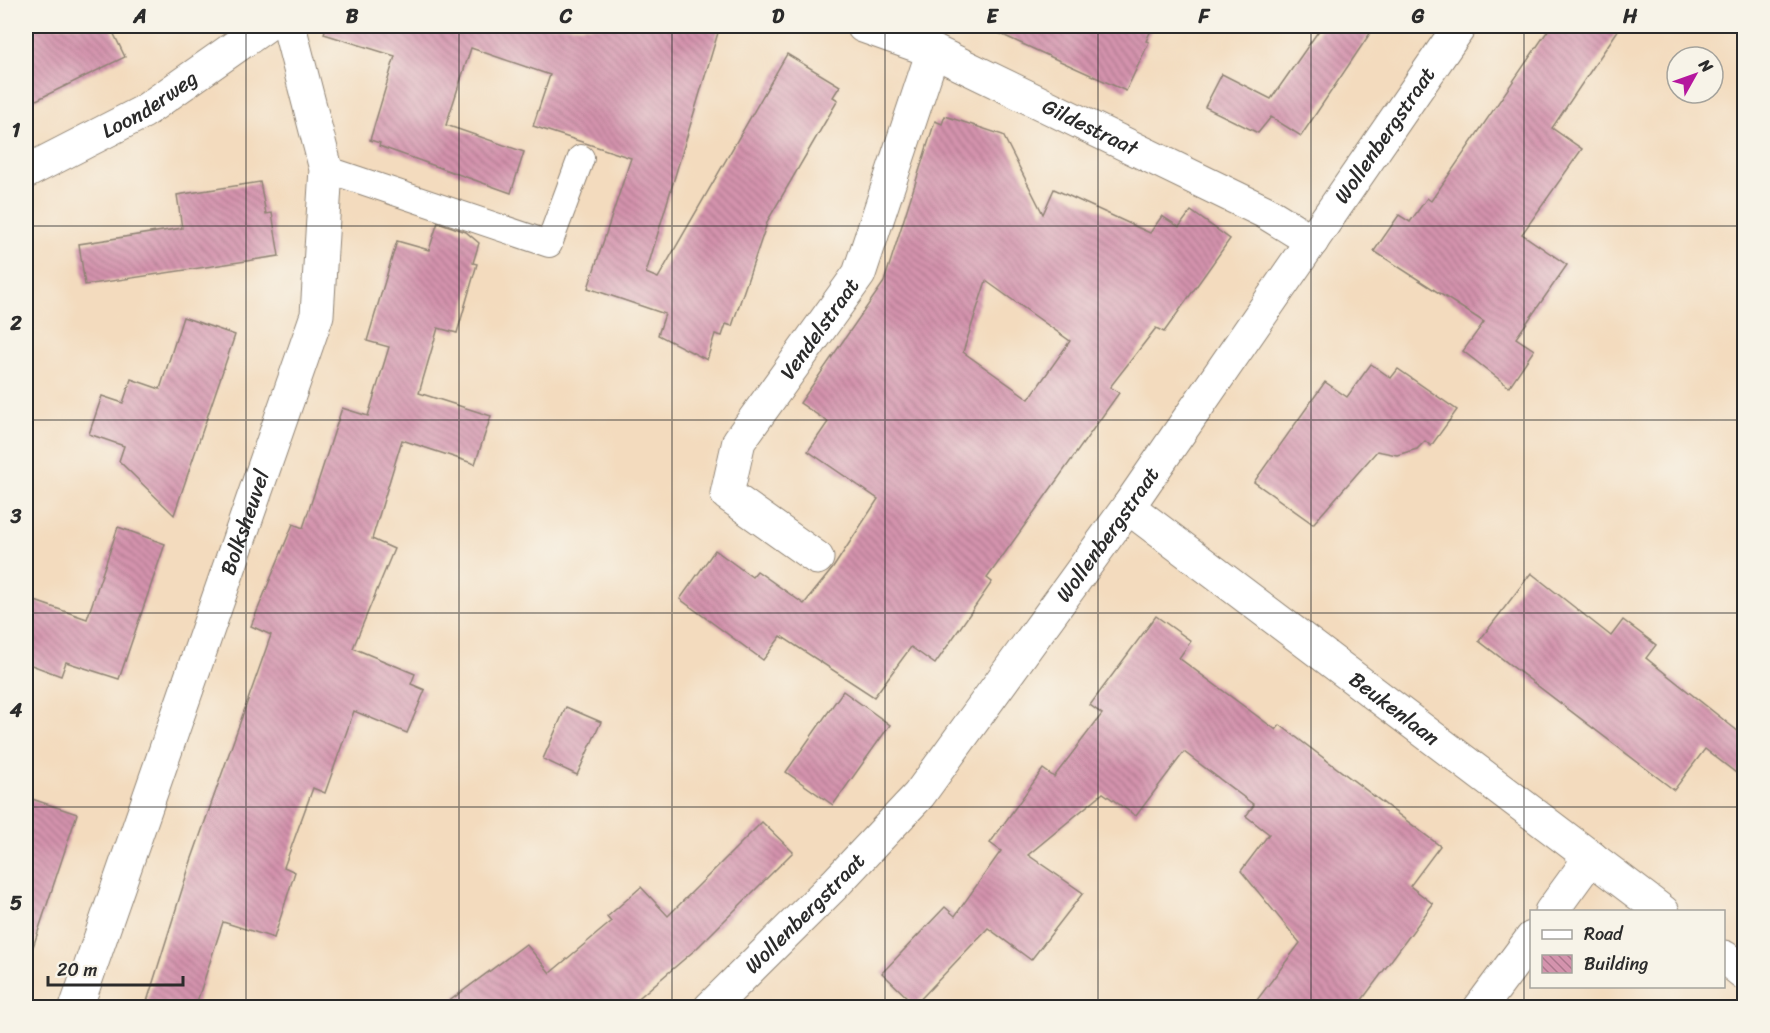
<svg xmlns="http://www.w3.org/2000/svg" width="1770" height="1033" font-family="Sriracha,sans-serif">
<defs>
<pattern id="building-back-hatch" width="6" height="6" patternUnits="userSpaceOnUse" patternTransform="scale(1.5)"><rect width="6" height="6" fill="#d493ad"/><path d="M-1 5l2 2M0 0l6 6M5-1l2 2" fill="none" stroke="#ac788d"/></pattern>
</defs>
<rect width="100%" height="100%" fill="#f7f3e8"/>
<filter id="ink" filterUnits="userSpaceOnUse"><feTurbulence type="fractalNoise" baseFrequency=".0167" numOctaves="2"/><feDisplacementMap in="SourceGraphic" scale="12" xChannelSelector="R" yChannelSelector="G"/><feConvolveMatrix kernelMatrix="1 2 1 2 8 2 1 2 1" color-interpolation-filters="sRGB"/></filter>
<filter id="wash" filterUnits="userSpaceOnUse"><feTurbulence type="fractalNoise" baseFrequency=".008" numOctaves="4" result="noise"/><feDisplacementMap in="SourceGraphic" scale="24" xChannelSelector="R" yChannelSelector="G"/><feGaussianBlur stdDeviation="1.35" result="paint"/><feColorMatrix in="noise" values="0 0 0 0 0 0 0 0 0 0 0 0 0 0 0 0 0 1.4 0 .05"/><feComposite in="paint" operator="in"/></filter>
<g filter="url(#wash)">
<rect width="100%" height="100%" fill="#f3dbbe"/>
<g id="blocks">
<g fill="url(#building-back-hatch)" fill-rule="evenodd">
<polygon points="26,26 110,26 125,57 26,105"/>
<polygon points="326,26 720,26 646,273 658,278 787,54 840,86 833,97 838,100 768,220 732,326 726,324 722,336 715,334 707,360 658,335 665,314 588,288 631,158 533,126 550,75 471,48 446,125 524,152 511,193 379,146 380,143 370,140 395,56 324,34"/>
<polygon points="983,26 1153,26 1146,41 1149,42 1126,91"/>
<polygon points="1322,26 1375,26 1301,136 1271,117 1258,133 1205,107 1222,74 1271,99"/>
<polygon points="1551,26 1621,26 1552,128 1582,149 1522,234 1567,265 1516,338 1534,350 1509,387 1463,351 1484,322 1374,251 1399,215 1410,222 1427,198 1431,201"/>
<path d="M 945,116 L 1003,135 L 1043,214 L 1054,189 L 1150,233 L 1162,216 L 1179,227 L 1191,211 L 1230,239 L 1164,332 L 1156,328 L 1110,387 L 1119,393 L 987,578 L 992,582 L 935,664 L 911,647 L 874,697 L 781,636 L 763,660 L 680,599 L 715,550 L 752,577 L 757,571 L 804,604 L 833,568 L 878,499 L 808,451 L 828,422 L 800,403 L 884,282 L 935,121 L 942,124 ZM 986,281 L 1070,341 L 1029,399 L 963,352 Z"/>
<polygon points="260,182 266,214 272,213 279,256 85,285 79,244 182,228 177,195"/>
<polygon points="438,222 466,232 479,243 473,263 477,264 457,333 438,328 419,393 491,416 475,464 402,440 372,539 394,549 353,648 415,674 411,684 425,690 407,733 354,711 325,793 313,788 284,867 295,872 274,938 223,922 195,1008 145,1008 191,861 271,635 251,626 293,524 303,528 342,408 368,416 389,347 367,341 397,241 429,250"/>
<polygon points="183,317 235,335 174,515 119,461 124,446 89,434 102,396 123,403 131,379 160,389"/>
<polygon points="1371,364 1391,378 1398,369 1457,410 1431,446 1425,441 1417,449 1397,455 1377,451 1313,524 1254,482 1325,382 1347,397"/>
<polygon points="118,527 165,544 119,679 66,662 61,676 26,663 26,629 35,601 87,619"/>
<polygon points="1531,573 1611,636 1623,620 1656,645 1646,658 1744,736 1744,779 1705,749 1674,790 1479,641"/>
<polygon points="1156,616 1191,641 1179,658 1276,730 1280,725 1440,846 1410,886 1433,904 1356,1008 1251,1008 1300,943 1241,871 1269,834 1246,816 1254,805 1184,752 1136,816 1103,793 1028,855 1083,893 1031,960 988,928 915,1005 882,973 945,907 955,916 1001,851 990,843 1043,769 1054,777 1102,714 1090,705"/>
<polygon points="843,691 890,725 833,805 786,772"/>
<polygon points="566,707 601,722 577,775 543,759"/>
<polygon points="26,797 77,814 33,947 26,946"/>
<polygon points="762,822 793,852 696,949 627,1008 440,1008 526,944 550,973 611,922 607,917 641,887 668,916"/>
</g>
</g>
</g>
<g filter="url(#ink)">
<use href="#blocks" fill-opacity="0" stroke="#8f8374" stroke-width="1.5"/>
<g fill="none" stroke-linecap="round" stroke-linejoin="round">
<defs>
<polyline id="lane" points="326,169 549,244 581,158"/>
<g id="street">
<path id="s1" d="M 863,26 L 933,51 L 1265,212 L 1312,241"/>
<path id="s2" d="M 26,172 L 143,112 L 265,26"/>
<path id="s3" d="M 1128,507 L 1663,912"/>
<path id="s4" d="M 817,558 L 727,494 L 739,441 L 859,274 L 933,51"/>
<polyline points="1551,912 1591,857"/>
<polyline points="1724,957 1744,973"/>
<path id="s5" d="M 76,1008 L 317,315 L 326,169 L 289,26"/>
<polyline points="1480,1008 1532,938"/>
</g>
<g id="secondary">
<path id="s6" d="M 710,1008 L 835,884 L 919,795 L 1128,507 L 1460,26"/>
</g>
</defs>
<use href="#lane" stroke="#8f8374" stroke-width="28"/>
<use href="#street" stroke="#8f8374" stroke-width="35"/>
<use href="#secondary" stroke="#8f8374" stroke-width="35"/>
<use href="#lane" stroke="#fff" stroke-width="26"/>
<use href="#street" stroke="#fff" stroke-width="33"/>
<use href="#secondary" stroke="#fff" stroke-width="33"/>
</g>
</g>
<path fill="none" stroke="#2b2b2b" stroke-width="1.5" stroke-opacity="0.55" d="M 246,26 L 246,1008M 459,26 L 459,1008M 672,26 L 672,1008M 885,26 L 885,1008M 1098,26 L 1098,1008M 1311,26 L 1311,1008M 1524,26 L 1524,1008M 26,226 L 1744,226M 26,420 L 1744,420M 26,613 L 1744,613M 26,807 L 1744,807"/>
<g text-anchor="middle" stroke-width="4.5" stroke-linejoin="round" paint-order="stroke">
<g font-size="21" fill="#2b2b2b" stroke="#f7f3e8">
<text dy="7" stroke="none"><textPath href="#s2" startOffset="141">Loonderweg</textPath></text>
<text dy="7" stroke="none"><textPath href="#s1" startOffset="249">Gildestraat</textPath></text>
<text dy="7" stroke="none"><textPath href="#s6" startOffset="1106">Wollenbergstraat</textPath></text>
<text dy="7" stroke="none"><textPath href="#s4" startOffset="303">Vendelstraat</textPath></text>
<text dy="7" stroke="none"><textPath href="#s5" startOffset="514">Bolksheuvel</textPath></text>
<text dy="7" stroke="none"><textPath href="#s6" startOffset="620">Wollenbergstraat</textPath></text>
<text dy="7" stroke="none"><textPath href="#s3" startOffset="334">Beukenlaan</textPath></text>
<text dy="7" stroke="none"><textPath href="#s6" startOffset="134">Wollenbergstraat</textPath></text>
</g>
</g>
<rect width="1770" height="1033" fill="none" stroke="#f7f3e8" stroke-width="66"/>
<rect x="1530" y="910" width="195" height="78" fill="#f7f3e8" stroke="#a5a39c" stroke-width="1.5"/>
<rect x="1542" y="930" width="30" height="9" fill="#ffffff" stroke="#a5a39c" stroke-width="1.5"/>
<text x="1584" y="940" font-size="18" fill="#2b2b2b">Road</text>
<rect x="1542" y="955" width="30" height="18" fill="url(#building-back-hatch)" stroke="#a5a39c" stroke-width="1.5"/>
<text x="1584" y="970" font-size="18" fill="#2b2b2b">Building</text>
<g transform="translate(1695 75) rotate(50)"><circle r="28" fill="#f7f3e8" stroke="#a5a39c" stroke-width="1.5"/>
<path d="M0-4.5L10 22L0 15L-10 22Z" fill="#b5179e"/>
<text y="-9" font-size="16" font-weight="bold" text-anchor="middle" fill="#2b2b2b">N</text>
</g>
<path d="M48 976v9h135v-9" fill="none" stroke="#2b2b2b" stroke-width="3"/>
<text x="57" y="976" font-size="18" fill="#2b2b2b" stroke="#f7f3e8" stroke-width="4.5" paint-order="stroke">20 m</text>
<rect x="33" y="33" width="1704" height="967" fill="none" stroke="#2b2b2b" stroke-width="2"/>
<g font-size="20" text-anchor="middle" font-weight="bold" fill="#2b2b2b">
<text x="140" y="23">A</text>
<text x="352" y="23">B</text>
<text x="566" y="23">C</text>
<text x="778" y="23">D</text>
<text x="992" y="23">E</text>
<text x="1204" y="23">F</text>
<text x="1418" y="23">G</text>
<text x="1630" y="23">H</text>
<text x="16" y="137">1</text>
<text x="16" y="330">2</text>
<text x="16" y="523">3</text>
<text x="16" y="717">4</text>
<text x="16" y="910">5</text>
</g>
</svg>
